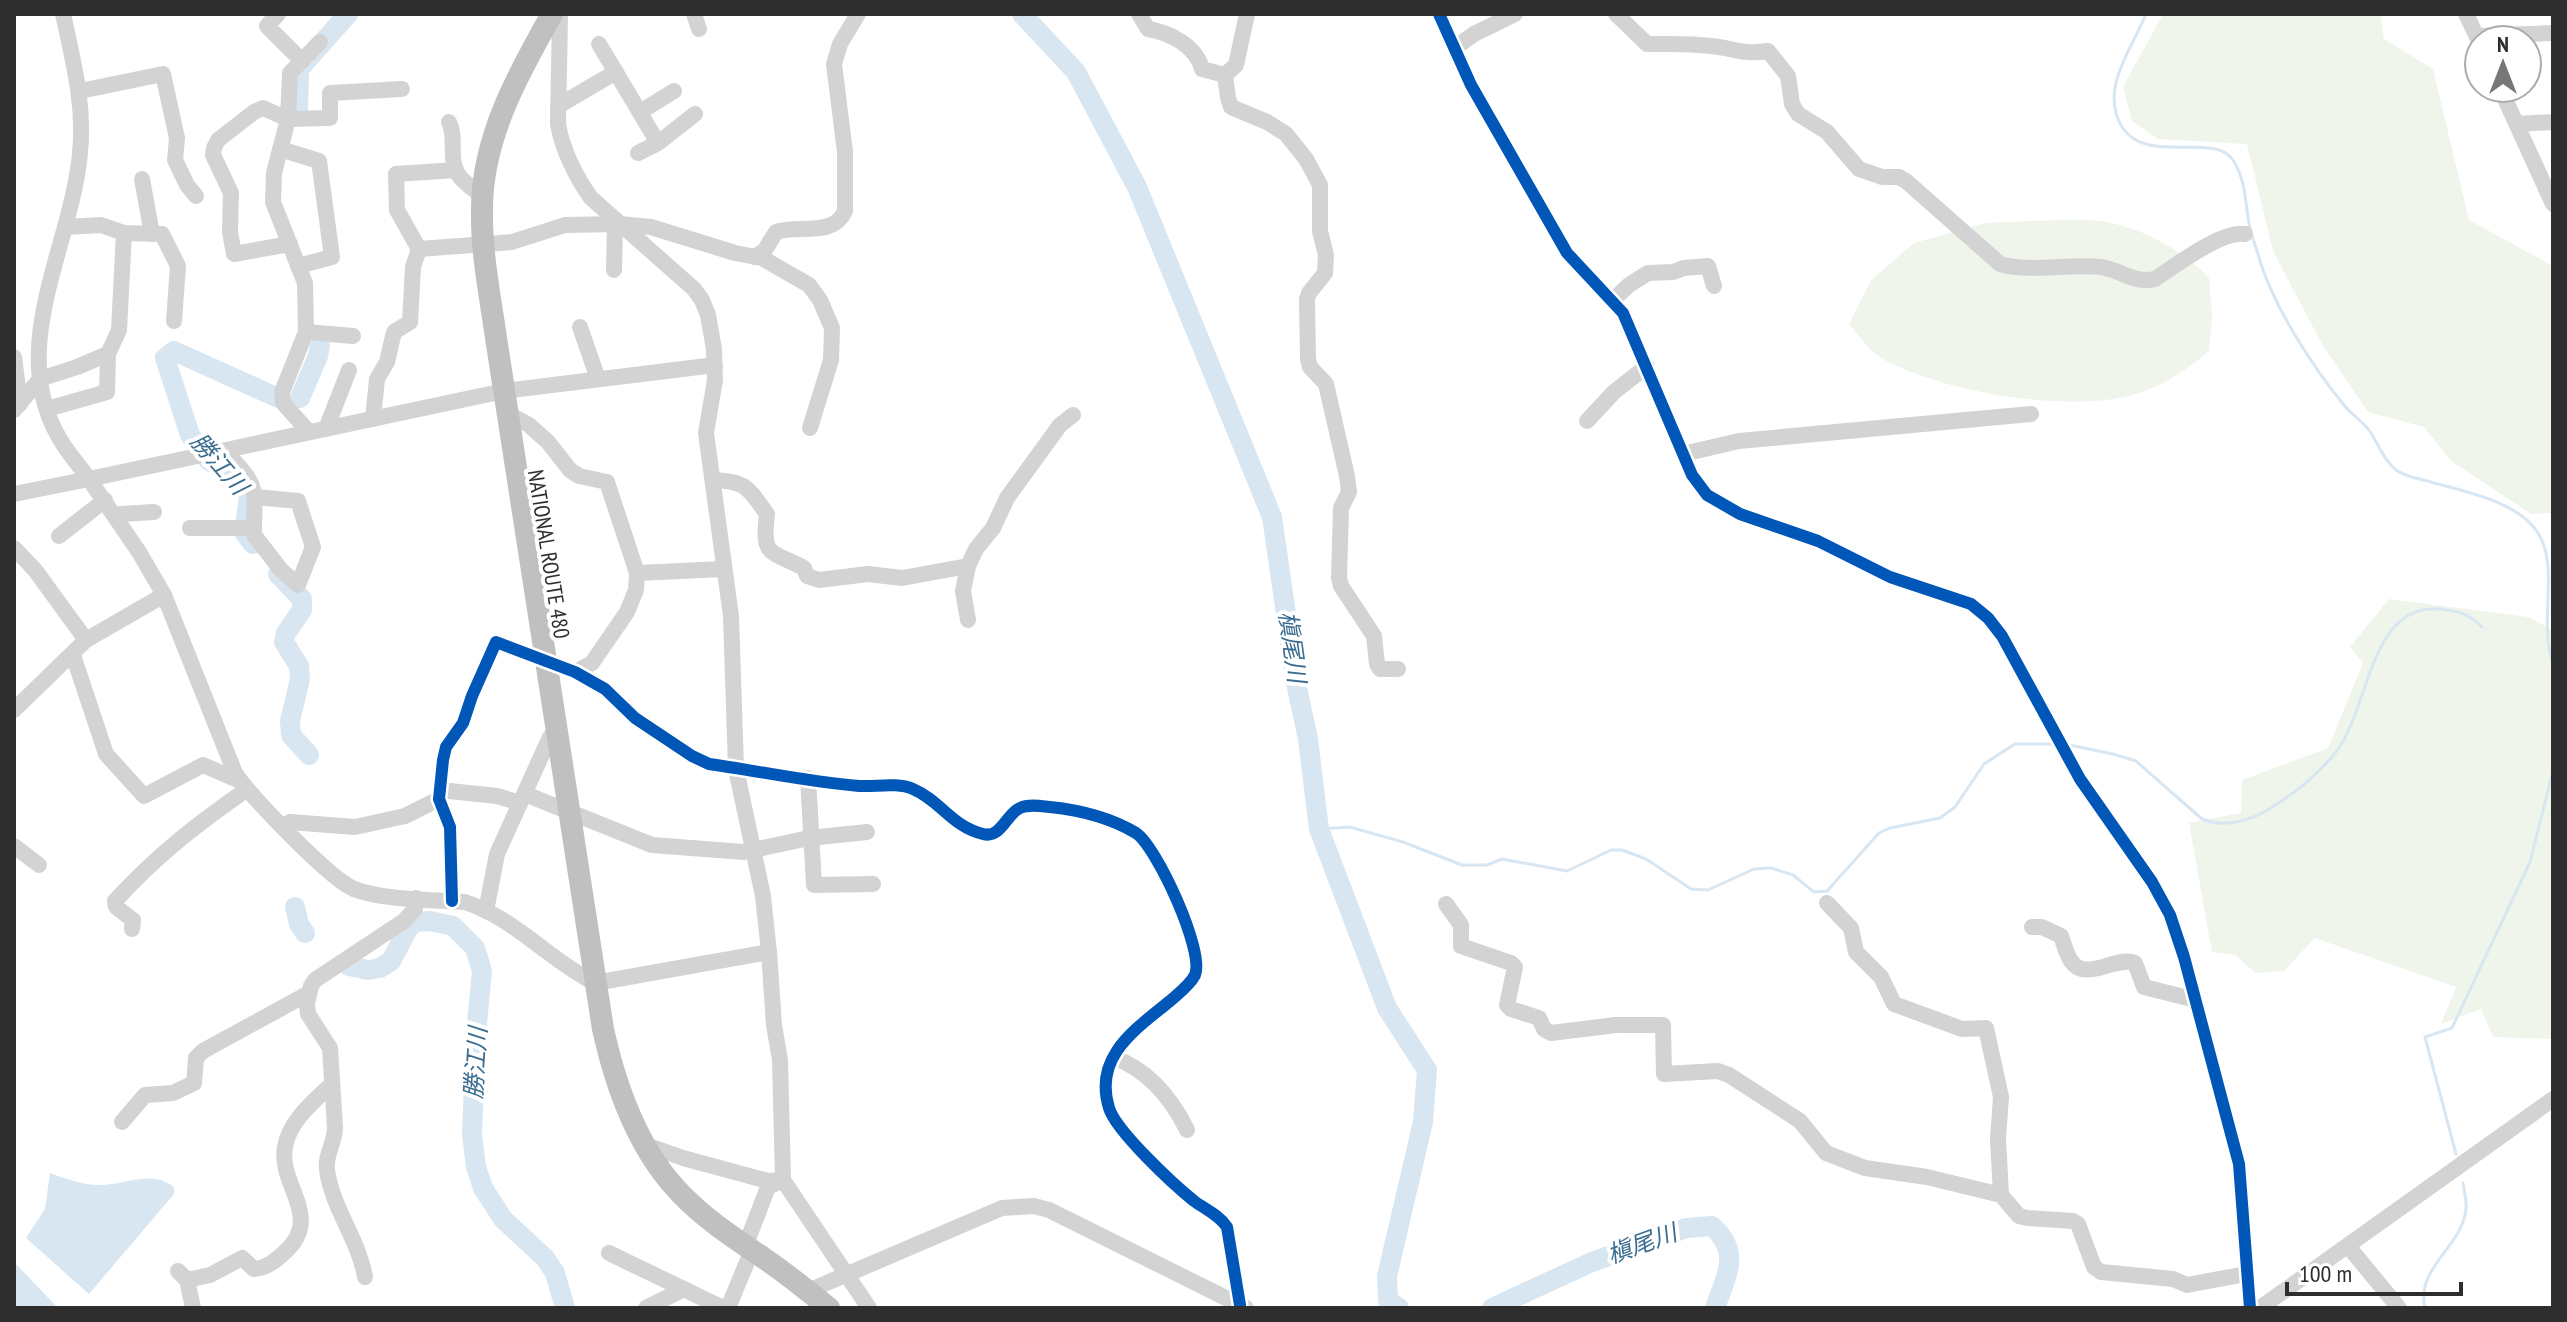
<svg xmlns="http://www.w3.org/2000/svg" width="2567" height="1322" font-family="'PT Sans Narrow','Noto Sans JP',sans-serif">
<rect width="100%" height="100%" fill="#fff"/>
<g fill="#f0f5eb">
<polygon points="2163,14 2380,14 2384,39 2433,69 2469,220 2553,266 2553,513 2531,514 2451,461 2424,427 2368,412 2323,346 2273,251 2247,144 2158,139 2132,121 2123,87"/>
<path d="M 2030,221 C 2052,221 2077,218 2099,221 C 2140,226 2181,249 2209,278 L 2212,317 L 2209,351 C 2187,370 2158,389 2129,396 C 2063,412 1942,392 1883,359 C 1870,352 1859,335 1849,324 L 1872,279 L 1914,243 L 1985,223 Z"/>
<polygon points="2389,599 2528,617 2553,630 2553,1039 2493,1037 2481,1009 2441,1024 2456,987 2315,938 2284,971 2255,973 2236,955 2212,952 2189,823 2241,813 2242,780 2328,748 2363,663 2350,647"/>
</g>
<g fill="#d8e6f2">
<path d="M 50,1173 C 66,1179 83,1185 100,1185 C 126,1185 151,1169 174,1187 L 174,1194 L 89,1294 L 26,1238 L 45,1209 Z"/>
<polygon points="14,1262 58,1308 14,1308"/>
</g>
<g fill="none" stroke-linecap="round" stroke-linejoin="round">
<g stroke="#d8e6f2" stroke-width="3">
<path d="M 2146,14 C 2132,49 2099,89 2122,127 C 2147,166 2214,131 2233,160 C 2246,181 2245,201 2249,224 C 2252,237 2257,251 2261,264 C 2275,308 2314,369 2344,405 C 2351,414 2362,421 2369,430 C 2378,443 2384,461 2396,470 C 2406,477 2420,479 2431,482 C 2465,492 2518,501 2538,533 C 2560,567 2538,624 2553,663"/>
<path d="M 2069,745 L 2113,754 L 2136,761 L 2202,819 C 2224,828 2246,822 2266,811 C 2293,795 2316,777 2336,752 C 2370,708 2369,604 2439,609 C 2458,611 2468,613 2482,627"/>
<polyline points="1319,829 1350,827 1403,842 1462,865 1487,865 1502,859 1567,871 1611,850 1622,850 1646,859 1691,889 1708,890 1754,869 1771,868 1793,875 1814,892 1827,891 1879,833 1890,828 1940,818 1955,807 1984,764 2015,744 2053,744"/>
<polyline points="2456,1154 2425,1037 2452,1028 2530,862 2553,771"/>
<path d="M 2425,1308 C 2415,1268 2463,1246 2466,1209 C 2467,1201 2464,1191 2463,1183"/>
</g>
<g stroke="#d8e6f2" stroke-width="20">
<polyline points="1022,14 1076,72 1137,187 1272,517 1296,683 1308,739 1319,829 1387,1008 1427,1070 1423,1122 1387,1276 1388,1300 1399,1308"/>
<polyline points="298,112 299,69 348,14"/>
<polyline points="300,398 318,356 320,346"/>
<polyline points="253,544 244,532 249,497 242,484 227,470 209,461 190,435 165,358 174,351 276,397"/>
<polyline points="278,574 302,599 302,610 286,633 284,642 299,666 300,679 290,721 291,735 309,755"/>
<polyline points="295,907 299,924 305,933"/>
<polyline points="349,966 368,970 380,968 391,961 409,927 416,922 430,921 453,926 475,948 482,971 476,1034 472,1134 476,1167 483,1188 503,1219 545,1258 555,1273 565,1308"/>
<path d="M 1492,1308 L 1592,1262 L 1686,1228 L 1712,1226 C 1742,1253 1726,1276 1715,1308"/>
</g>
<g stroke="#d3d3d3" stroke-width="16">
<path d="M 63,14 C 73,61 85,105 80,153 C 72,244 8,344 57,434 C 65,450 79,465 89,479 L 504,391 L 715,365"/>
<polyline points="278,14 267,26 302,61"/>
<path d="M 560,14 L 558,124 C 562,149 576,177 591,198 L 694,289 L 702,300 L 708,315 L 714,349 L 715,380 L 706,433 L 731,616 L 736,769 L 763,896 L 769,952 L 774,1025 L 780,1060 L 783,1180 L 869,1308"/>
<polyline points="694,14 699,29"/>
<path d="M 1139,14 L 1148,29 C 1171,33 1196,46 1202,69 L 1225,75"/>
<polyline points="1439,14 1471,85 1567,253 1623,313 1692,475 1707,495 1740,514 1818,541 1890,577 1971,604 1988,618 2002,636 2080,779 2152,882 2170,915 2184,957 2239,1164 2250,1308"/>
<path d="M 1616,14 L 1647,44 C 1669,44 1689,43 1711,46 C 1734,48 1742,55 1768,51 L 1788,76 L 1792,104 L 1798,114 L 1827,132 L 1859,169 L 1882,177 L 1899,177 L 1906,181 L 2000,264 C 2033,273 2067,263 2101,267 C 2121,270 2134,284 2155,279 C 2175,266 2222,230 2245,234"/>
<polyline points="2466,14 2479,41"/>
<polyline points="2477,36 2553,33"/>
<polyline points="599,44 658,143"/>
<polyline points="1456,47 1474,34 1515,14"/>
<polyline points="1225,75 1228,98 1231,107 1267,122 1286,134 1306,159 1320,185 1320,231 1326,255 1325,273 1309,293 1307,299 1308,359 1310,367 1326,384 1347,476 1349,492 1341,508 1339,578 1341,586 1374,636 1377,664 1380,669 1398,669"/>
<polyline points="1225,75 1236,65 1247,14"/>
<polyline points="2500,88 2553,204"/>
<polyline points="80,91 163,74 177,138 175,160 187,185 196,196"/>
<polyline points="558,106 616,72"/>
<polyline points="640,112 674,91"/>
<path d="M 449,122 C 457,138 448,158 458,174 C 463,183 475,190 483,196"/>
<polyline points="2517,124 2553,122"/>
<polyline points="280,149 319,161 332,257 298,266"/>
<polyline points="638,153 658,143 695,114"/>
<polyline points="142,179 152,234"/>
<polyline points="65,227 101,225 124,233 162,234 178,266 174,321"/>
<polyline points="290,244 234,254 230,232 231,193 213,155 214,148 218,140 254,112 263,108 288,119 330,118 330,93 402,89"/>
<polyline points="419,249 512,242 565,225 620,224 651,227 735,253 762,258 809,285 820,300 832,328 831,360 810,428"/>
<path d="M 755,257 L 765,250 L 776,232 C 798,224 833,238 845,211 L 845,152 L 834,64 L 840,44 L 858,14"/>
<polyline points="614,270 615,224"/>
<polyline points="1612,301 1629,285 1648,273 1673,272 1684,268 1708,266 1714,286"/>
<polyline points="580,327 598,379"/>
<polyline points="306,332 353,336"/>
<polyline points="14,357 20,404"/>
<polyline points="47,409 107,392 108,354 119,330 124,233"/>
<polyline points="14,410 40,379 77,367 108,354"/>
<polyline points="507,413 529,425 548,442 570,470 579,476 607,482 637,573 636,590 627,612 592,663 575,672"/>
<polyline points="373,419 377,379 387,362 394,332 410,322 413,267 419,249 397,210 396,174 456,170"/>
<polyline points="1587,421 1614,392 1647,366"/>
<polyline points="326,429 349,370"/>
<polyline points="309,432 283,403 282,392 306,332 305,283 273,202 274,173 288,119 290,73 320,42"/>
<path d="M 225,451 C 261,490 254,485 254,535 L 281,570 L 298,585 L 313,547 L 298,501 L 256,497"/>
<polyline points="1683,454 1739,441 2031,414"/>
<path d="M 713,480 C 747,481 748,488 767,514 C 762,557 769,550 804,568 L 807,576 L 819,580 L 868,574 L 902,578 L 968,566"/>
<path d="M 14,494 L 89,479 L 139,552 L 164,595 L 235,773 C 251,797 330,879 354,889 C 382,900 434,900 465,902 C 516,919 549,960 595,983 L 769,952"/>
<polyline points="116,517 121,514 154,512"/>
<polyline points="190,528 254,528"/>
<polyline points="59,536 105,500"/>
<polyline points="14,548 35,570 86,640"/>
<polyline points="637,573 724,569"/>
<polyline points="968,620 963,591 968,566 976,549 993,528 1007,498 1060,425 1073,415"/>
<polyline points="73,655 106,754 144,796 203,765 240,781"/>
<polyline points="14,710 86,640 164,595"/>
<polyline points="808,778 814,885 873,884"/>
<polyline points="440,790 497,796 520,803"/>
<polyline points="525,794 652,845 744,852 809,838 867,832"/>
<polyline points="284,826 290,822 355,827 405,816 439,799"/>
<polyline points="14,846 39,865"/>
<path d="M 452,901 L 450,827 L 439,799 L 443,760 L 446,747 L 463,723 L 472,696 L 496,642 L 575,672 L 605,689 L 635,718 L 692,756 L 709,764 C 759,771 809,782 859,786 C 876,787 897,782 913,789 C 941,801 951,826 983,834 C 1001,839 1006,814 1020,808 C 1028,804 1041,806 1050,807 C 1079,810 1111,818 1136,833 C 1157,847 1205,952 1195,975 C 1190,985 1179,993 1170,1001 C 1136,1029 1093,1056 1109,1108 C 1116,1131 1173,1184 1194,1201 C 1205,1209 1219,1215 1227,1227 L 1240,1305"/>
<polyline points="1827,903 1851,928 1856,952 1881,977 1894,1004 1962,1029 1986,1028 2001,1097 1998,1139 2001,1195"/>
<polyline points="1446,904 1461,925 1461,946 1511,963 1515,967 1507,1005 1511,1009 1539,1018 1544,1029 1551,1033 1616,1025 1663,1025 1664,1074 1718,1071 1729,1075 1800,1121 1826,1153 1865,1168 1927,1177 2001,1195 2019,1216 2027,1218 2073,1221 2078,1224 2094,1267 2101,1272 2173,1279 2187,1285 2246,1274"/>
<polyline points="486,911 497,854 550,737 556,735"/>
<path d="M 2032,927 L 2042,927 L 2061,936 C 2064,944 2066,954 2071,961 C 2086,983 2116,955 2135,963 L 2144,987 L 2196,1000"/>
<path d="M 132,929 L 133,920 L 116,907 L 115,901 C 157,855 196,825 246,790"/>
<path d="M 1113,1057 C 1148,1070 1171,1097 1187,1130"/>
<polyline points="122,1122 145,1095 173,1093 194,1083 196,1058 203,1051 309,993"/>
<polyline points="646,1145 683,1158 768,1181 781,1180"/>
<polyline points="2348,1246 2399,1308"/>
<polyline points="609,1253 723,1308"/>
<polyline points="178,1271 187,1280 193,1308"/>
<path d="M 365,1277 C 359,1240 332,1208 327,1170 C 325,1154 335,1143 335,1128 L 330,1048 L 308,1014 L 307,1004 L 311,986 L 315,980 L 404,921 L 415,909 L 416,898"/>
<path d="M 187,1280 L 210,1275 L 242,1258 L 254,1269 C 267,1268 275,1261 285,1252 C 324,1216 278,1186 285,1147 C 289,1121 314,1101 332,1084"/>
<polyline points="808,1291 1002,1208 1034,1206 1049,1210 1246,1308"/>
<polyline points="646,1308 684,1289"/>
<polyline points="728,1308 752,1250 748,1239 768,1187 783,1180"/>
<polyline points="2260,1308 2553,1099"/>
</g>
<path stroke="#c0c0c0" stroke-width="22" d="M 552,14 C 518,74 482,138 482,209 C 481,252 490,295 496,338 L 603,1029 C 616,1088 638,1151 682,1195 C 706,1220 736,1239 765,1259 C 787,1274 808,1291 829,1308"/>
<defs>
<g id="cycleway">
<polyline points="1439,14 1471,85 1567,253 1623,313 1692,475 1707,495 1740,514 1818,541 1890,577 1971,604 1988,618 2002,636 2080,779 2152,882 2170,915 2184,957 2239,1164 2250,1308"/>
<path d="M 452,901 L 450,827 L 439,799 L 443,760 L 446,747 L 463,723 L 472,696 L 496,642 L 575,672 L 605,689 L 635,718 L 692,756 L 709,764 C 759,771 809,782 859,786 C 876,787 897,782 913,789 C 941,801 951,826 983,834 C 1001,839 1006,814 1020,808 C 1028,804 1041,806 1050,807 C 1079,810 1111,818 1136,833 C 1157,847 1205,952 1195,975 C 1190,985 1179,993 1170,1001 C 1136,1029 1093,1056 1109,1108 C 1116,1131 1173,1184 1194,1201 C 1205,1209 1219,1215 1227,1227 L 1240,1305"/>
</g>
</defs>
<use href="#cycleway" stroke="#fff" stroke-width="17"/>
<use href="#cycleway" stroke="#0057b8" stroke-width="12"/>
</g>
<g text-anchor="middle" stroke-width="8" stroke-linejoin="round" paint-order="stroke">
<g font-size="22" fill="#2e2e2e" stroke="#fff">
<text transform="translate(549 554) rotate(81)" y="8">NATIONAL ROUTE 480</text>
</g>
<g font-size="24" font-style="italic" fill="#3b6d91" stroke="#fff">
<text transform="translate(219 464) rotate(49)" y="8">勝江川</text>
<text transform="translate(1292 647) rotate(82)" y="8">槇尾川</text>
<text transform="translate(476 1063) rotate(-86)" y="8">勝江川</text>
<text transform="translate(1642 1244) rotate(-20)" y="8">槇尾川</text>
</g>
</g>
<rect width="2567" height="1322" fill="none" stroke="#2e2e2e" stroke-width="32"/>
<g transform="translate(2503 64)"><circle r="38" fill="#ffffff" stroke="#ababab" stroke-width="2"/>
<path d="M0-6L14 30L0 20L-14 30Z" fill="#777777"/>
<text y="-12" font-size="22" font-weight="bold" text-anchor="middle" fill="#2e2e2e">N</text>
</g>
<path d="M2287 1282v12h174v-12" fill="none" stroke="#2e2e2e" stroke-width="4"/>
<text x="2299" y="1282" font-size="24" fill="#2e2e2e" stroke="#ffffff" stroke-width="6" paint-order="stroke">100 m</text>
</svg>
